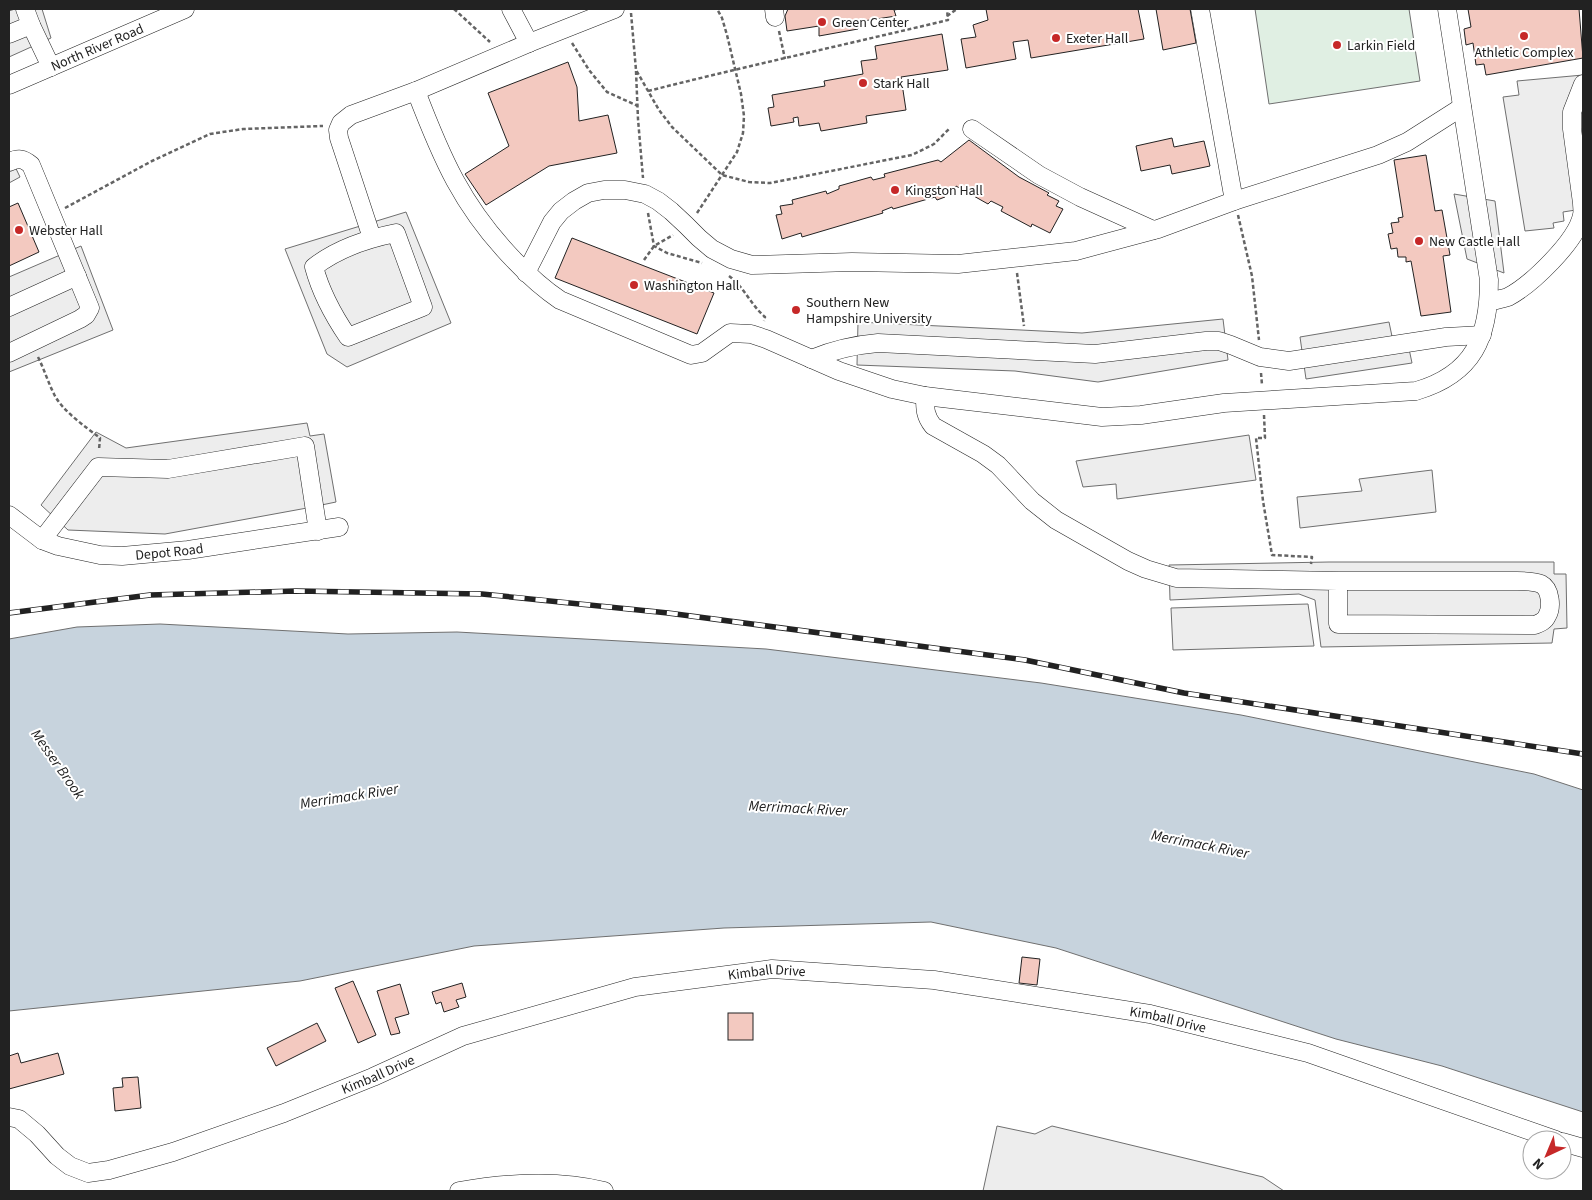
<svg xmlns="http://www.w3.org/2000/svg" width="1592" height="1200" font-family="'Source Sans 3',sans-serif">
<rect width="100%" height="100%" fill="#fff"/>
<polygon fill="#e0efe3" stroke="#6f6f6f" points="1255,9 1409,9 1420,81 1269,104"/>
<g fill="#ededed" stroke="#6f6f6f">
<polygon points="15,9 42,9 51,38 9,57 9,11"/>
<polygon points="1583,75 1582,209 1563,212 1564,221 1553,223 1554,228 1525,231 1503,97 1519,95 1517,81"/>
<polygon points="9,154 20,177 9,183"/>
<polygon points="1454,194 1495,201 1504,273 1467,259"/>
<polygon points="406,212 451,323 347,367 327,354 285,249"/>
<polygon points="81,246 113,330 9,372 9,277"/>
<polygon points="1223,319 1228,360 1098,382 1015,371 857,365 858,322 1082,333"/>
<polygon points="1389,322 1394,346 1408,344 1412,363 1306,379 1300,337"/>
<polygon points="307,423 310,436 324,434 336,502 307,508 165,534 68,530 41,505 96,432 126,448"/>
<polygon points="1249,435 1256,480 1117,499 1116,484 1083,487 1076,461"/>
<polygon points="1432,470 1436,512 1300,528 1297,497 1362,491 1359,479"/>
<polygon points="1329,562 1554,562 1554,574 1566,574 1567,628 1554,629 1552,643 1321,647 1315,600 1299,594 1170,600 1169,565"/>
<polygon points="1308,604 1314,646 1173,650 1171,608"/>
<polygon points="997,1126 1035,1134 1052,1126 1263,1177 1284,1191 983,1191"/>
</g>
<polygon fill="#c7d3dd" stroke="#6f6f6f" points="160,624 348,634 457,632 766,649 1041,683 1241,715 1534,774 1583,790 1583,1112 1442,1066 1336,1039 1056,948 931,922 724,928 474,946 300,981 9,1011 9,639 77,627"/>
<g fill="#f3c9c0" stroke="#222">
<polygon points="788,9 900,9 894,10 896,16 857,22 858,29 819,36 819,26 787,31 785,16"/>
<polygon points="986,9 1138,9 1144,39 1031,58 1028,40 1013,42 1016,59 966,68 961,39 976,37 973,25 988,20"/>
<polygon points="1156,9 1190,9 1196,43 1163,50"/>
<polygon points="1468,9 1579,9 1583,58 1486,75 1484,64 1476,65 1473,43 1466,45 1464,29 1471,27"/>
<polygon points="942,34 948,70 901,77 906,110 866,116 867,123 821,131 819,123 799,126 798,117 793,118 794,122 771,126 768,108 774,107 772,95 825,86 824,81 863,74 861,61 877,59 875,46"/>
<polygon points="568,62 577,87 579,121 608,115 617,153 549,166 486,205 465,174 509,146 488,93"/>
<polygon points="1172,138 1174,147 1204,141 1210,166 1172,174 1170,165 1141,171 1136,146"/>
<polygon points="969,140 1019,177 1049,193 1047,195 1059,201 1056,206 1063,209 1050,233 1032,224 1031,227 1001,211 1003,207 991,201 988,204 956,186 953,191 944,192 945,197 937,200 935,197 893,209 892,207 882,211 883,213 802,237 801,233 782,239 776,215 782,214 780,206 793,204 792,200 826,191 827,194 839,189 839,186 871,177 873,180 885,177 884,174 938,160 941,162"/>
<polygon points="1426,155 1435,211 1442,210 1450,255 1443,256 1451,312 1421,316 1411,261 1406,262 1406,257 1398,257 1397,248 1391,249 1388,234 1393,233 1391,223 1399,222 1398,218 1403,217 1394,160"/>
<polygon points="18,203 39,252 9,266 9,207"/>
<polygon points="572,238 714,293 697,334 555,278"/>
<polygon points="1022,957 1040,959 1037,985 1019,983"/>
<polygon points="353,981 376,1035 358,1043 335,988"/>
<polygon points="462,983 466,997 456,1000 459,1007 444,1012 441,1002 436,1004 432,992"/>
<polygon points="400,984 409,1014 395,1018 400,1033 391,1035 377,991"/>
<rect x="728" y="1013" width="25" height="27"/>
<polygon points="317,1023 326,1041 276,1066 267,1048"/>
<polygon points="18,1053 21,1063 58,1053 64,1074 9,1089 9,1056"/>
<polygon points="138,1077 141,1108 115,1111 113,1088 123,1087 122,1078"/>
</g>
<g fill="none" stroke-linecap="round" stroke-linejoin="round">
<defs>
<g id="minor">
<polyline points="25,9 31,25"/>
<polyline points="511,9 529,43"/>
<polyline points="774,9 775,17"/>
<polyline points="1200,9 1234,201"/>
<polyline points="9,34 31,25 51,67"/>
<path id="s1" d="M 9,85 L 185,9"/>
<path d="M 416,91 C 442,159 462,206 513,259 C 528,275 542,288 560,300 L 691,355 L 702,353 L 730,333 L 751,334 L 766,339 L 839,371 L 892,389 L 925,396 L 1102,417 L 1141,415 L 1224,403 L 1416,391 C 1474,374 1489,337 1489,280 L 1447,9"/>
<polyline points="972,129 1039,175 1080,197 1153,230"/>
<path d="M 9,162 C 18,158 23,158 31,165 L 90,308 L 86,315 L 80,319 L 9,353"/>
<path d="M 396,233 L 423,307 L 348,337 C 333,315 321,293 314,267 C 338,248 366,239 396,233 Z"/>
<polyline points="372,238 339,138 338,130 341,123 351,115 416,91 529,43 615,9"/>
<polyline points="526,273 552,222 561,211 574,201 588,193 604,190 625,190 645,194 658,201 671,211 686,225 699,238 712,249 731,259 752,265 852,262 958,264 1076,251 1158,229 1234,201 1378,155 1407,142 1462,107"/>
<path d="M 1489,302 C 1495,300 1502,299 1508,297 C 1531,285 1577,241 1582,215 C 1583,211 1582,207 1582,203 L 1572,129 L 1572,112 L 1583,84"/>
<polyline points="9,307 77,276"/>
<path d="M 811,359 C 833,350 854,345 878,343 L 1095,354 L 1206,341 L 1219,341 L 1231,345 L 1260,357 L 1289,361 L 1446,337 L 1482,335"/>
<path d="M 925,396 C 925,409 925,416 933,426 L 983,454 L 998,465 L 1032,501 L 1056,520 L 1128,561 L 1146,569 L 1176,578 L 1338,581 L 1517,581 C 1524,581 1534,581 1541,584 C 1551,589 1552,608 1547,616 C 1545,621 1540,623 1535,625 L 1338,624 L 1338,581"/>
<path id="s2" d="M 9,515 L 42,540 L 58,546 L 100,555 L 122,556 L 188,550 L 339,527"/>
<polyline points="42,540 98,467 168,469 305,446 318,531"/>
<path id="s3" d="M 9,1117 L 19,1119 L 37,1134 L 57,1156 L 70,1166 L 88,1173 L 109,1170 L 173,1152 L 284,1113 L 373,1077 L 463,1036 L 635,987 L 772,969 L 934,980 L 1150,1014 L 1308,1053 L 1556,1140"/>
<polyline points="1562,1142 1583,1148"/>
<path d="M 459,1191 C 505,1183 558,1179 604,1191"/>
</g>
</defs>
<use href="#minor" stroke="#222" stroke-width="19"/>
<g stroke="#646464" stroke-width="2.5" stroke-dasharray="4 2.5" stroke-linecap="butt">
<polyline points="454,9 490,42"/>
<polyline points="631,13 636,70 659,110 672,127 722,175 749,182 770,183 912,155 934,144 949,129"/>
<polyline points="947,16 957,9"/>
<polyline points="779,31 785,59"/>
<polyline points="572,43 589,70 607,92 638,106"/>
<polyline points="636,71 638,119 643,178"/>
<path d="M 648,91 C 747,66 848,44 948,20 L 947,9"/>
<polyline points="65,208 152,161 210,134 243,129 323,126"/>
<polyline points="648,213 654,246 667,253 702,263"/>
<polyline points="697,213 737,152 743,133 744,116 741,94 727,35 722,18 717,9"/>
<polyline points="1238,215 1252,276 1259,340"/>
<polyline points="644,260 654,246 673,235"/>
<polyline points="1017,273 1024,326"/>
<path d="M 729,276 C 744,287 751,305 765,317 L 764,321"/>
<path d="M 38,357 C 44,369 48,382 54,394 C 62,411 86,427 100,438 L 99,450"/>
<polyline points="1261,373 1262,385"/>
<polyline points="1264,415 1265,438 1256,438 1263,501 1272,555 1312,557 1311,564"/>
</g>
<use href="#minor" stroke="#fff" stroke-width="18"/>
<defs>
<polyline id="rail" points="9,613 150,595 296,591 482,594 668,613 1025,660 1184,693 1583,754"/>
</defs>
<use href="#rail" stroke="#222" stroke-width="5.5"/>
<use href="#rail" stroke="#fff" stroke-width="4" stroke-dasharray="11" stroke-linecap="butt"/>
</g>
<g fill="#c62828" stroke="#fff" stroke-width="2">
<circle cx="822" cy="22" r="5"/>
<circle cx="1524" cy="36" r="5"/>
<circle cx="1056" cy="38" r="5"/>
<circle cx="1337" cy="45" r="5"/>
<circle cx="863" cy="83" r="5"/>
<circle cx="895" cy="190" r="5"/>
<circle cx="19" cy="230" r="5"/>
<circle cx="1419" cy="241" r="5"/>
<circle cx="634" cy="285" r="5"/>
<circle cx="796" cy="310" r="5"/>
</g>
<g text-anchor="middle" stroke-width="4" stroke-linejoin="round" paint-order="stroke">
<g font-size="14" fill="#222" stroke="#fff" text-anchor="start">
<text x="832" y="27">Green Center</text>
<text x="1066" y="43">Exeter Hall</text>
<text x="1347" y="50">Larkin Field</text>
<text x="1524" y="57" text-anchor="middle">Athletic Complex</text>
<text x="873" y="88">Stark Hall</text>
<text x="905" y="195">Kingston Hall</text>
<text x="29" y="235">Webster Hall</text>
<text x="1429" y="246">New Castle Hall</text>
<text x="644" y="290">Washington Hall</text>
<text x="806" y="307">Southern New<tspan x="806" dy="16">Hampshire University</tspan></text>
</g>
<g font-size="14" fill="#222" stroke="#fff">
<text dy="5" stroke="none"><textPath href="#s1" startOffset="96">North River Road</textPath></text>
<text dy="5" stroke="none"><textPath href="#s2" startOffset="171">Depot Road</textPath></text>
<text dy="5" stroke="none"><textPath href="#s3" startOffset="811">Kimball Drive</textPath></text>
<text dy="5" stroke="none"><textPath href="#s3" startOffset="1216">Kimball Drive</textPath></text>
<text dy="5" stroke="none"><textPath href="#s3" startOffset="406">Kimball Drive</textPath></text>
</g>
<g font-size="15" font-style="italic" fill="#222" stroke="#fff">
<text transform="translate(58 764) rotate(55)" y="5">Messer Brook</text>
<text transform="translate(349 796) rotate(-9)" y="5">Merrimack River</text>
<text transform="translate(798 808) rotate(3)" y="5">Merrimack River</text>
<text transform="translate(1200 844) rotate(11)" y="5">Merrimack River</text>
</g>
</g>
<rect width="1592" height="1200" fill="none" stroke="#222222" stroke-width="20"/>
<g transform="translate(1547 1155) rotate(224)"><circle r="24" fill="#ffffff" stroke="#a7a7a7"/>
<path d="M0-4L9 19L0 12L-9 19Z" fill="#c62828"/>
<text y="-8" font-size="14" font-weight="bold" text-anchor="middle" fill="#222222">N</text>
</g>
</svg>
